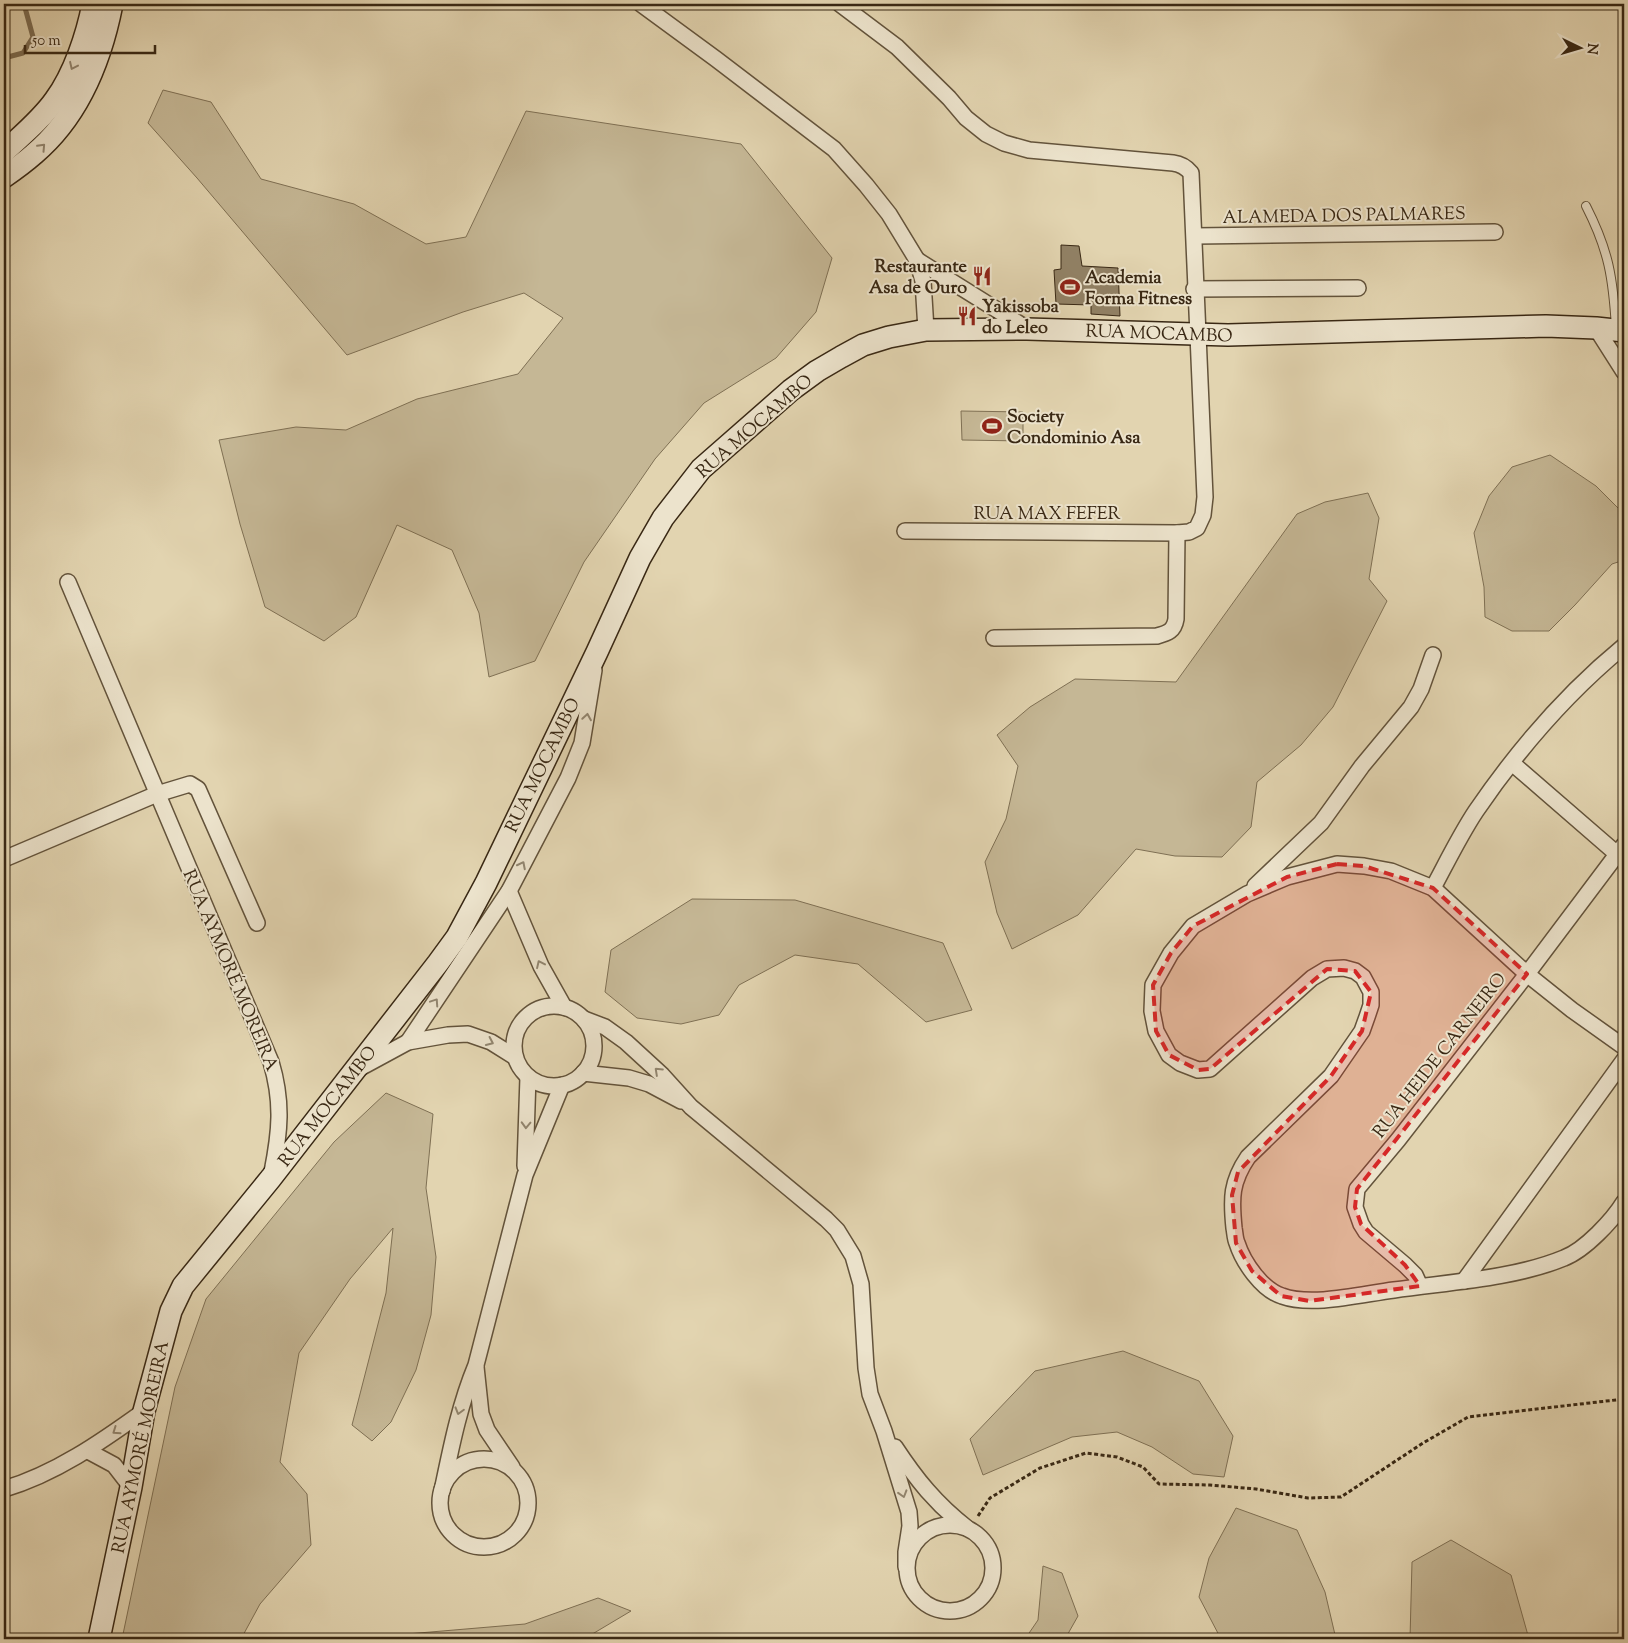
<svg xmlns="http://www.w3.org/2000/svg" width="1628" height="1643" font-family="'Sorts Mill Goudy',serif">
<rect width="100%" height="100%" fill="#e2d4b0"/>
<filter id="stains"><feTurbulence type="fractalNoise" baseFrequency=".004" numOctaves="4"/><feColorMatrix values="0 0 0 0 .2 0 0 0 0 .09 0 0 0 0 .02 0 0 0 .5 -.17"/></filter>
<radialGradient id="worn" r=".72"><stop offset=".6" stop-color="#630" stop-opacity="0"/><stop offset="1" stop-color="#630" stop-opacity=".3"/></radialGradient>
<g fill="#c5b795" stroke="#7f7054">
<polygon points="163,90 211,102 261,179 354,204 426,244 466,237 526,111 741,144 832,258 816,312 776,358 704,403 655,459 584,562 535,661 489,677 479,613 452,550 397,525 356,617 324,641 265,607 240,524 219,440 296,427 346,430 417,399 518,374 563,318 524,293 463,312 347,355 197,178 148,123"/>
<polygon points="961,411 1023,412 1023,441 962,440"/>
<polygon points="1550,455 1596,486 1624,514 1624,560 1612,564 1575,605 1549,631 1512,631 1485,617 1484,587 1474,533 1489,496 1512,467"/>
<polygon points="1368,493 1379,518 1369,579 1387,601 1333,707 1301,745 1257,782 1251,827 1222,857 1175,856 1136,849 1078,915 1012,949 997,913 985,862 1006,819 1018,766 997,735 1030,707 1075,679 1176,682 1297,514 1325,502"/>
<polygon points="692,899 795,900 943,943 972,1010 926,1022 858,964 795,955 739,985 719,1015 681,1024 637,1018 605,992 611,950"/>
<polygon points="386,1093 433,1114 426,1188 436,1257 431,1315 416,1370 391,1422 372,1441 352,1425 386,1293 393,1228 350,1279 299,1353 280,1462 307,1494 311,1545 260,1604 241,1639 122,1639 175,1387 206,1299 334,1142"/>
<polygon points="1123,1351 1199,1381 1233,1436 1224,1477 1193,1474 1152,1447 1117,1432 1072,1437 983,1475 970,1439 1035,1371"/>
<polygon points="1236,1508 1297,1530 1325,1592 1336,1639 1221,1639 1199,1597 1209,1558"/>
<polygon points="1451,1540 1511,1575 1529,1639 1410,1639 1412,1562"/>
<polygon points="1043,1566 1062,1573 1078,1616 1065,1639 1025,1639 1038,1620"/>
<polygon points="598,1598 631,1611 584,1639 348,1639 525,1624"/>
</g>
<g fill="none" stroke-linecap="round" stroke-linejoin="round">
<polyline stroke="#7c6c52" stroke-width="5" points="4,58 23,53 33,37 24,4"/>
</g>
<polygon fill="#918165" stroke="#392814" points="1061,245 1079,246 1082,266 1118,268 1120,316 1091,314 1091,305 1056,304 1054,270 1061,269"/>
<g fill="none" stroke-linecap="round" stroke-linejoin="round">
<defs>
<path id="service" d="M 1586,206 C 1609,251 1613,278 1616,328"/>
<g id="minor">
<polyline points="641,4 716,59 834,149 866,185 889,214 917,260 923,281 926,330"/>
<path d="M 840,4 L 897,47 L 949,98 L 966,118 L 986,134 L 1004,143 L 1029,150 L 1173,163 C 1181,164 1186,167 1191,173 L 1205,497 L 1203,515 L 1197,528 L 1189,532 L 1177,533 L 905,531"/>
<polyline points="1195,236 1495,232"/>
<polyline points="917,260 1026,328"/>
<polyline points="1194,289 1358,288"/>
<polyline points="1596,328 1624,372"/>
<path d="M 68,582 L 271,1062 C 283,1102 280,1132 272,1172"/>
<path d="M 994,638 L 1157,636 C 1168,633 1174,631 1176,619 L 1177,533"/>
<polyline points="1512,763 1617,854"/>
<polyline points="4,859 157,794 190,784 198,789 257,923"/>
<polyline points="1255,886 1321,823 1362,766 1411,707 1421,689 1433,655"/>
<path d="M 1433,888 C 1447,862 1460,835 1476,811 C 1517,751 1568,692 1624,646"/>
<polyline points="509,891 541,966 564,1007"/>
<circle cx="554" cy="1046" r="40"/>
<polyline points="584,1019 605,1027 626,1042 662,1075 691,1107 826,1219 837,1230 853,1256 861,1284 866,1368 870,1394 884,1431 909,1512 910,1526 906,1552 906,1567"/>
<polyline points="408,1042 509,891 568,778 582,743 594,670"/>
<path d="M 1624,1047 L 1572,1010 L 1527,974 L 1433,888 L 1391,871 L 1364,866 L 1337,864 L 1287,877 L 1247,894 L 1193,926 L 1171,953 L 1153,985 L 1152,1011 L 1156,1031 L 1169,1055 L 1180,1063 L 1198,1070 L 1210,1069 L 1312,978 L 1327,969 L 1344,968 L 1355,971 L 1363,977 L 1371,992 L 1371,1005 L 1367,1017 L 1362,1031 L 1331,1076 L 1248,1157 C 1231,1182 1231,1198 1234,1228 C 1235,1233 1235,1239 1237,1243 C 1243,1262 1262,1290 1282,1296 C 1312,1307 1362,1294 1394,1290 C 1449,1282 1513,1279 1564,1258 C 1585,1250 1613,1220 1624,1202"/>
<polyline points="360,1068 408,1042 448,1035 468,1034 491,1042 515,1057"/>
<polyline points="583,1073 629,1078 649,1084 681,1101"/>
<polyline points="525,1166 528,1077"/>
<polyline points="1464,1281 1624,1060"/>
<polyline points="1420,1286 1415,1275 1405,1265 1366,1232 1361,1224 1355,1207 1357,1189 1398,1140 1527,974 1624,845"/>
<polyline points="476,1367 481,1414 487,1430 512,1467"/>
<path d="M 895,1447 C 916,1479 936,1504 967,1528"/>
<polyline points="88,1451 114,1465 131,1487"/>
<circle cx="484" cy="1503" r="44"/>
<path d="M 4,1489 C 55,1474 101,1442 144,1411"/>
<path d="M 442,1491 C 451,1448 459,1406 476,1365 L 525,1175 L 562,1085"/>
<circle cx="950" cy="1568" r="43"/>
</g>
<g id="secondary">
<path d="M 4,152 C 21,136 41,120 55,100 C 74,74 87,35 93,4"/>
<path d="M 4,177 C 14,170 25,162 34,154 C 79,116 101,60 112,4"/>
<polyline points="99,1639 131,1487 144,1411 171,1311 183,1286 271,1178 438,963 457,937 486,883 597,652 640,558 663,518 701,469 791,390 817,371 841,357 863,345 889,337 926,330 1027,329 1228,335 1546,326 1596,328 1624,331"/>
</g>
</defs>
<use href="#service" stroke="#63533b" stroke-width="10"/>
<use href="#minor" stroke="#63533b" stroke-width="18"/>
<use href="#secondary" stroke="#392814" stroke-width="24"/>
<polyline stroke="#392814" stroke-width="3" stroke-dasharray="4 2.5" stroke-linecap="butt" points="978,1516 990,1498 1040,1468 1086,1453 1117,1457 1143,1467 1159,1484 1210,1485 1256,1489 1308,1498 1341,1497 1423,1443 1468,1417 1624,1399"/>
<use href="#service" stroke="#ece3cc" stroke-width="8"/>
<use href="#minor" stroke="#ece3cc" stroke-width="15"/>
<use href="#secondary" stroke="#ece3cc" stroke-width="21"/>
</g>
<defs><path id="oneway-chevron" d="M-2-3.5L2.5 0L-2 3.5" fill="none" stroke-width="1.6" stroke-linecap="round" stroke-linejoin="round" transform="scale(1.25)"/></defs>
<g stroke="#928670">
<use href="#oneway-chevron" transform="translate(73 66) rotate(115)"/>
<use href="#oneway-chevron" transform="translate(42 147) rotate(-47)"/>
<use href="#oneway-chevron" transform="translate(587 717) rotate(-81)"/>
<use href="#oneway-chevron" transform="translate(522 865) rotate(-63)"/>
<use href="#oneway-chevron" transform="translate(540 964) rotate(-115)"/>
<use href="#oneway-chevron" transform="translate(435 1002) rotate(-56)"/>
<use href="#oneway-chevron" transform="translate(490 1042) rotate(25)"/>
<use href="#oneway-chevron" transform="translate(658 1071) rotate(-137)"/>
<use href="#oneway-chevron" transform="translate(526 1125) rotate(92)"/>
<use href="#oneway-chevron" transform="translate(459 1411) rotate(106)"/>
<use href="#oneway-chevron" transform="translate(116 1431) rotate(145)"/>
<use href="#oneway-chevron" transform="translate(903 1494) rotate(73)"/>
</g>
<path fill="#d62828" fill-opacity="0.2" stroke="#d62828" stroke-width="4" stroke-dasharray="10 6" stroke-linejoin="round" d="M 1337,864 L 1364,866 L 1433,888 L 1527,974 L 1357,1189 L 1355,1207 L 1361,1224 L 1405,1265 L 1420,1286 L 1309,1301 L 1281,1296 L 1252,1271 L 1236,1243 L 1232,1195 L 1238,1172 L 1331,1076 L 1362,1031 L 1371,992 L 1355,971 L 1327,969 L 1210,1069 L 1198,1070 L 1169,1055 L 1156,1031 L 1153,985 L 1171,953 L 1193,926 L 1287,877 Z"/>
<defs>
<symbol id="restaurant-bare" viewBox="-9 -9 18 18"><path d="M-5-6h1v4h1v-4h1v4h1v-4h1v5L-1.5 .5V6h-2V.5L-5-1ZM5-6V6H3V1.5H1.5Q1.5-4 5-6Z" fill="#8f2418" stroke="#ece3cc" stroke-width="2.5" paint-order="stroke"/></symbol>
<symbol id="stadium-bare" viewBox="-9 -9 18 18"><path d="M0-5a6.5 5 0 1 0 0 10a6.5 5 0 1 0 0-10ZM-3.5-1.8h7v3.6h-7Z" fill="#8f2418" stroke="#ece3cc" stroke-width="2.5" paint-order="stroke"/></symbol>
</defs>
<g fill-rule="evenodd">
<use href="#restaurant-bare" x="968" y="262" width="28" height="28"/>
<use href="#stadium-bare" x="1056" y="273" width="28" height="28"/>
<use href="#restaurant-bare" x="953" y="302" width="28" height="28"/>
<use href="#stadium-bare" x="978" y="412" width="28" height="28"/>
</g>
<g text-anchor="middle" stroke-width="4" stroke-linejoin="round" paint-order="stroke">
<g font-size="18" fill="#392814" stroke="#ece3cc">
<text transform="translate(1344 215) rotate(-1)" y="6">ALAMEDA DOS PALMARES</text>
<text transform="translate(1159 333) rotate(2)" y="6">RUA MOCAMBO</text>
<text transform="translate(754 426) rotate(-41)" y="6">RUA MOCAMBO</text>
<text x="1047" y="519">RUA MAX FEFER</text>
<text transform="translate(542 765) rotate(-64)" y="6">RUA MOCAMBO</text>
<text transform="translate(231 970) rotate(67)" y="6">RUA AYMORÉ MOREIRA</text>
<text transform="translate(1439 1055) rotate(-52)" y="6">RUA HEIDE CARNEIRO</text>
<text transform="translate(327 1106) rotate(-52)" y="6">RUA MOCAMBO</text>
<text transform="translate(140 1447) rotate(-78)" y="6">RUA AYMORÉ MOREIRA</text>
</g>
<g font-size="18" font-weight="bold" fill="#392814" stroke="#ece3cc" text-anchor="start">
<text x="967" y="272" text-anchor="end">Restaurante<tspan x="967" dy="21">Asa de Ouro</tspan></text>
<text x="1085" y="283">Academia<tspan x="1085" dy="21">Forma Fitness</tspan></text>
<text x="982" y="312">Yakissoba<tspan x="982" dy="21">do Leleo</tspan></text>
<text x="1007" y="422">Society<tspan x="1007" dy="21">Condominio Asa</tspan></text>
</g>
</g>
<rect width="1628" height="1643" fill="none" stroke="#e2d4b0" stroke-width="20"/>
<rect x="5" y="5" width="1618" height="1633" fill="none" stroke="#392814" stroke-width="2.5"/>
<rect x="10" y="10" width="1608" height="1623" fill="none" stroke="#392814"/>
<g transform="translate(1580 48) rotate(95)" stroke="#ece3cc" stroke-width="4" paint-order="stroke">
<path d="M0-4L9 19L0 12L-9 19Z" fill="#392814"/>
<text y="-8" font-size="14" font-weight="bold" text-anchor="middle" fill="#392814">N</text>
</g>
<path d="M25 45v8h130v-8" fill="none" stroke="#392814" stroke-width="2.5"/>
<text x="32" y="45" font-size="15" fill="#392814" stroke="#ece3cc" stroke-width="4" paint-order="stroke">50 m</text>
<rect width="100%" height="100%" filter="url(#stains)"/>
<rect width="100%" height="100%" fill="url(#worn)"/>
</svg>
